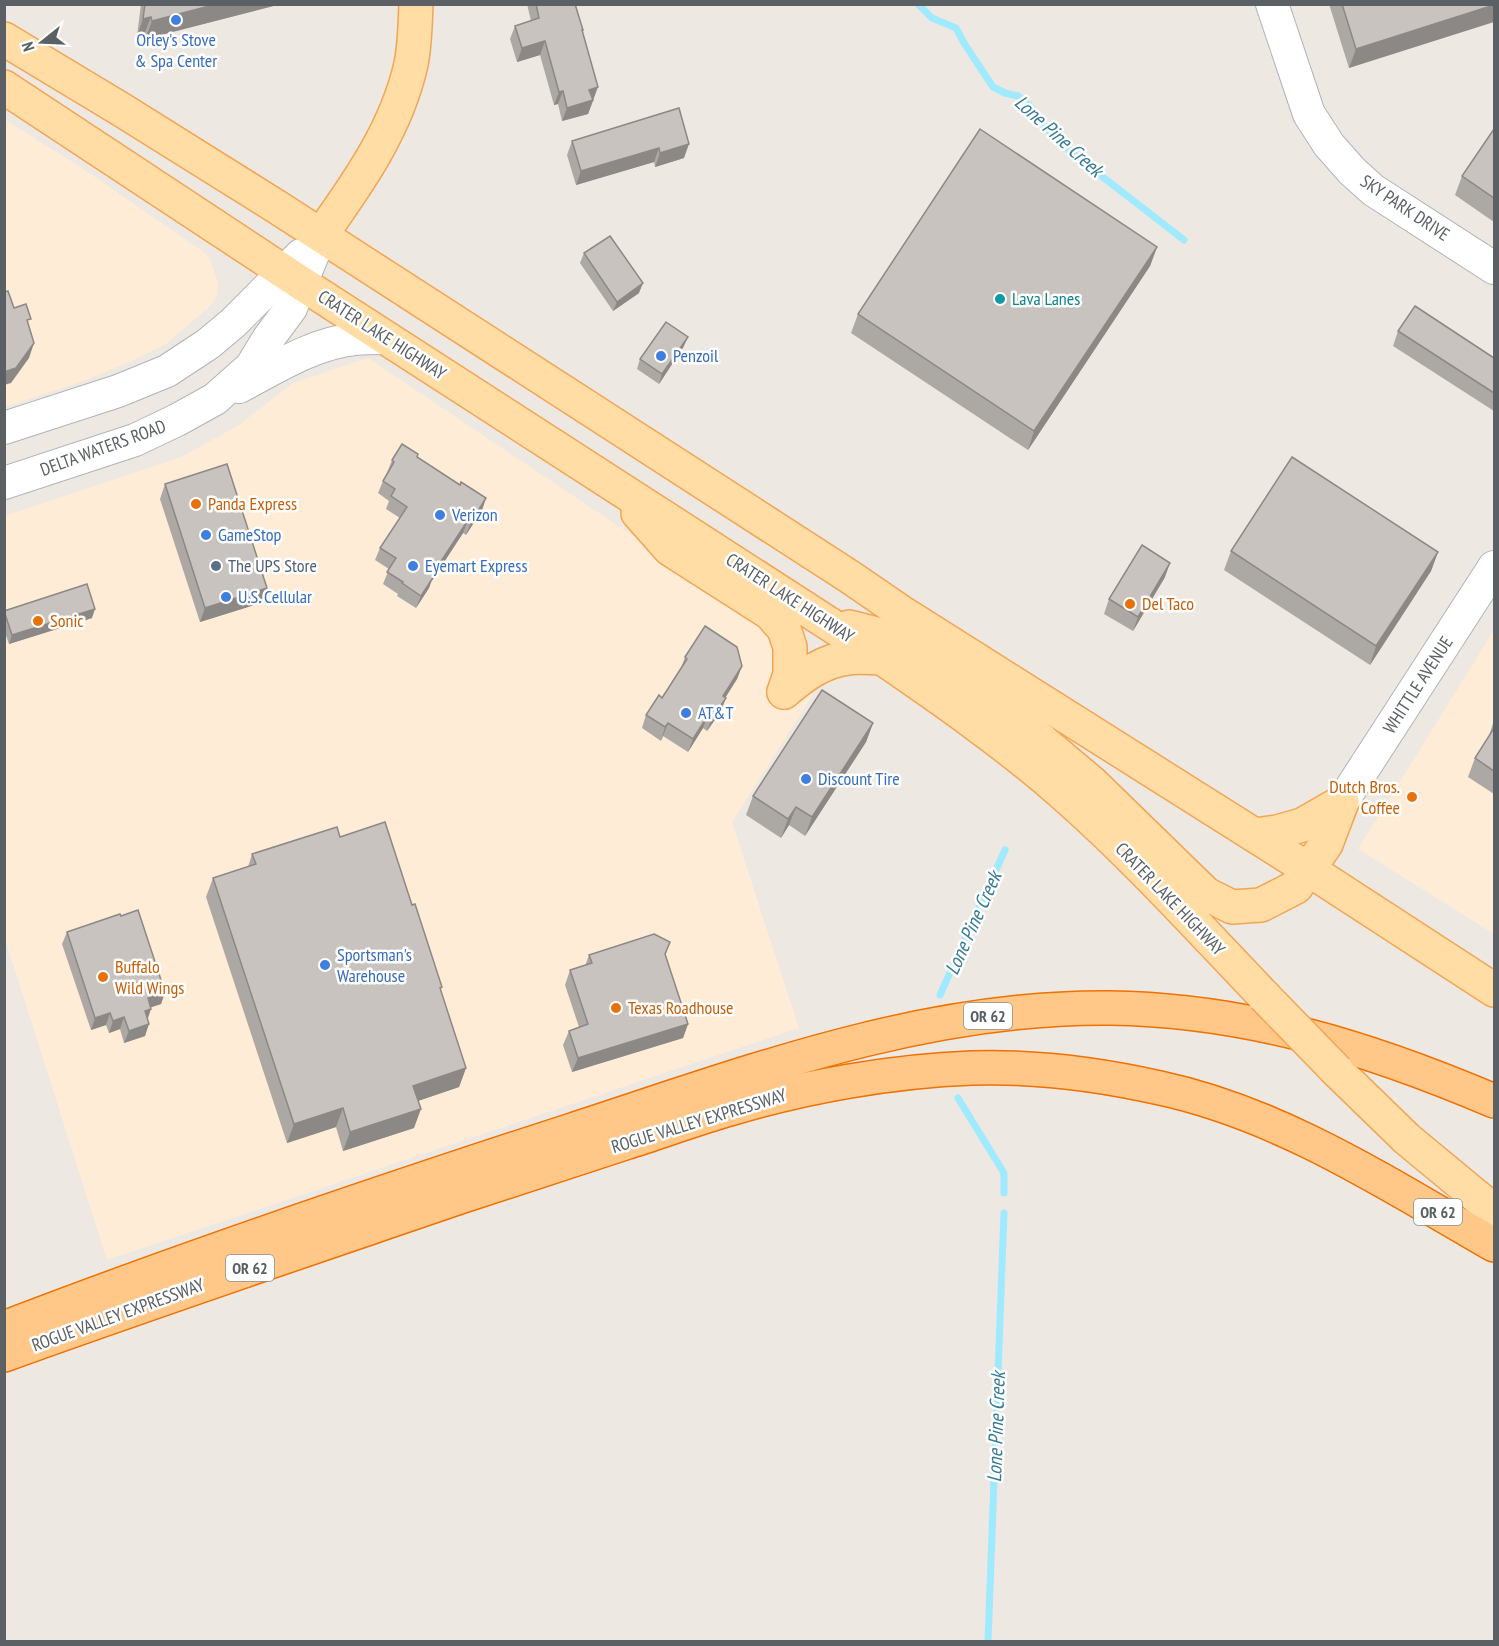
<svg xmlns="http://www.w3.org/2000/svg" width="1499" height="1646" font-family="'PT Sans Narrow',sans-serif">
<rect width="100%" height="100%" fill="#ede8e2"/>
<g fill="#feecd6">
<polygon points="4,119 82,168 205,253 210,259 218,283 217,294 213,303 207,309 166,344 127,363 84,381 5,407"/>
<polygon points="368,358 830,668 732,822 799,1028 107,1260 5,939 4,516 181,457 239,425 293,383"/>
<polygon points="1494,630 1494,934 1358,849"/>
</g>
<g fill="none" stroke-linecap="round" stroke-linejoin="round">
<g stroke="#a0eaff" stroke-width="7">
<polyline points="918,4 932,18 956,28 964,43 993,87 1005,93 1018,96 1031,107 1051,134 1077,157 1184,240"/>
<polyline points="940,995 1005,850"/>
<polyline points="958,1098 1004,1173 1004,1193"/>
<polyline points="988,1642 1004,1213"/>
</g>
<defs>
<g id="minor">
<polyline points="1272,4 1309,114 1329,145 1352,171 1373,190 1494,268"/>
<path d="M 239,387 C 275,368 314,343 355,339 C 365,338 377,338 387,338"/>
<polyline points="4,428 118,391 167,371 208,344 233,323 301,255"/>
<polyline points="4,483 135,440 177,420 215,399 251,367 268,339 291,308 321,235"/>
<polyline points="1342,802 1494,567"/>
</g>
<g id="major">
<polyline points="4,39 122,110 277,207 850,577 904,614 1308,869 1494,990"/>
<path d="M 4,87 L 301,283 L 882,658 C 943,700 1005,743 1061,792 C 1133,855 1198,927 1264,996"/>
<path d="M 321,235 C 358,183 397,128 411,64 C 415,45 415,24 416,4"/>
<polyline points="638,513 670,549 770,613 784,629 790,647 790,674 784,692"/>
<polyline points="849,627 896,639 951,672 1028,729 1092,783 1206,894 1232,907 1261,905 1296,887 1326,844 1342,802"/>
<path d="M 784,692 C 803,676 822,661 848,658 C 859,656 871,658 882,658"/>
<polyline points="1254,835 1277,832 1302,825 1342,802"/>
<polyline points="1337,1071 1407,1139 1494,1211"/>
</g>
<g id="highway">
<path d="M 4,1328 C 191,1256 381,1192 572,1130 C 747,1073 923,1006 1110,1008 C 1248,1010 1369,1048 1494,1101"/>
<path d="M 4,1355 C 156,1300 308,1249 460,1197 C 515,1179 570,1161 625,1143 C 660,1132 695,1119 730,1109 C 806,1086 893,1071 972,1068 C 1035,1066 1098,1074 1160,1088 C 1281,1114 1388,1184 1494,1245"/>
</g>
</defs>
<use href="#minor" stroke="#b0b4b8" stroke-width="34"/>
<use href="#major" stroke="#f4a554" stroke-width="36"/>
<use href="#highway" stroke="#ef7100" stroke-width="36"/>
<use href="#minor" stroke="#fff" stroke-width="32"/>
<use href="#major" stroke="#ffdda5" stroke-width="33"/>
<use href="#highway" stroke="#ffc788" stroke-width="33"/>
<defs>
<polyline id="major-bridge" points="1264,996 1337,1071"/>
</defs>
<use href="#major-bridge" stroke="#f4a554" stroke-width="36" stroke-linecap="butt"/>
<use href="#major-bridge" stroke="#ffdda5" stroke-width="33"/>
</g>
<g fill="#aca8a4">
<polygon points="141,4 281,4 145,39 144,35 137,36"/>
<polygon points="527,4 575,4 582,32 593,101 588,114 562,121 558,104 554,105 540,55 517,62 510,39 515,26 531,21"/>
<polygon points="1329,4 1494,4 1349,68"/>
<polygon points="679,108 684,158 655,167 654,162 576,185 567,155 572,141"/>
<polygon points="1494,129 1494,222 1455,195 1462,176"/>
<polygon points="1157,247 1150,266 1028,450 851,333 858,314"/>
<polygon points="584,253 639,293 613,311 580,263"/>
<polygon points="1398,331 1494,358 1494,411 1393,346"/>
<polygon points="684,346 659,384 637,369 640,359"/>
<polygon points="418,454 417,457 460,485 486,498 482,510 466,535 463,533 431,582 429,588 416,608 397,596 398,594 383,584 389,569 375,560 380,548 400,518 386,509 389,501 378,493 383,481 387,473 392,460"/>
<polygon points="165,484 261,603 200,622 160,499"/>
<polygon points="1231,551 1438,552 1431,571 1370,665 1224,570"/>
<polygon points="1165,577 1133,631 1104,614 1109,599"/>
<polygon points="4,611 92,618 9,644 4,630"/>
<polygon points="685,657 742,666 737,679 725,698 721,711 707,731 703,728 688,752 663,736 661,741 642,728 646,715 662,698 681,668"/>
<polygon points="1494,720 1494,794 1468,777 1475,758 1488,739"/>
<polygon points="873,723 866,742 805,836 789,825 781,838 746,815 753,796"/>
<polygon points="340,837 466,1068 459,1087 418,1101 414,1128 343,1151 336,1127 287,1143 206,897 213,878 248,867 252,854"/>
<polygon points="67,932 165,992 161,1004 151,1007 147,1019 145,1036 124,1043 120,1029 109,1033 106,1025 91,1030 62,944"/>
<polygon points="670,942 665,956 688,1024 683,1038 572,1072 563,1045 569,1031 579,1027 565,985 570,970 585,966 589,955"/>
</g>
<g fill="#8c8886">
<polygon points="217,4 281,4 145,39 152,21"/>
<polygon points="1494,5 1494,22 1349,68 1356,49"/>
<polygon points="151,17 144,35 137,36 143,19"/>
<polygon points="545,41 540,55 517,62 522,48"/>
<polygon points="598,87 588,114 562,121 567,108 589,90"/>
<polygon points="563,91 558,104 554,105 559,92"/>
<polygon points="689,144 684,158 655,167 660,153"/>
<polygon points="659,148 654,162 576,185 581,171"/>
<polygon points="1157,247 1150,266 1028,450 1034,431"/>
<polygon points="643,283 639,293 613,311 617,302"/>
<polygon points="688,337 684,346 659,384 662,374"/>
<polygon points="34,343 29,358 11,383 4,385 4,372"/>
<polygon points="486,498 482,510 466,535 471,522"/>
<polygon points="468,520 463,533 431,582 429,588 416,608 421,596 432,575"/>
<polygon points="1438,552 1431,571 1370,665 1376,646"/>
<polygon points="1170,563 1165,577 1133,631 1138,617"/>
<polygon points="267,588 261,603 200,622 205,608"/>
<polygon points="95,609 92,618 9,644 12,635"/>
<polygon points="742,666 737,679 718,709 723,696"/>
<polygon points="726,698 721,711 707,731 712,718"/>
<polygon points="708,715 703,728 688,752 693,739"/>
<polygon points="668,723 663,736 661,741 665,727"/>
<polygon points="873,723 866,742 805,836 812,817"/>
<polygon points="796,807 789,825 781,838 788,819"/>
<polygon points="165,992 161,1004 143,1010 148,998"/>
<polygon points="151,1009 147,1021 145,1011"/>
<polygon points="110,1013 106,1025 91,1030 95,1018"/>
<polygon points="124,1017 120,1029 109,1033 113,1021"/>
<polygon points="149,1024 145,1036 124,1043 129,1031"/>
<polygon points="688,1024 683,1038 572,1072 578,1058"/>
<polygon points="466,1068 459,1087 406,1105 413,1086"/>
<polygon points="343,1108 336,1127 287,1143 294,1124"/>
<polygon points="421,1109 414,1128 343,1151 350,1132"/>
</g>
<g fill="#c8c3bf" stroke="#8c8886" stroke-width="1.5">
<polygon points="145,4 217,4 152,21 151,17 143,19"/>
<polygon points="536,4 575,4 583,30 582,30 598,87 589,90 593,100 567,108 563,91 559,92 545,41 522,48 515,26 539,18"/>
<polygon points="1342,4 1494,4 1494,5 1356,49"/>
<polygon points="679,108 689,144 660,153 659,148 581,171 572,141"/>
<polygon points="980,129 1157,247 1034,431 858,314"/>
<polygon points="1494,129 1494,198 1462,176"/>
<polygon points="610,236 643,283 617,302 584,253"/>
<polygon points="8,291 14,308 26,304 31,319 27,320 34,343 16,368 4,372 4,292"/>
<polygon points="1415,306 1494,358 1494,393 1398,331"/>
<polygon points="666,322 688,337 662,374 640,359"/>
<polygon points="402,444 418,454 417,457 460,485 461,482 486,498 471,522 468,520 432,575 434,576 421,596 402,583 403,582 387,572 396,558 380,548 407,507 391,496 395,489 383,481 394,462 392,460"/>
<polygon points="1292,457 1438,552 1376,646 1231,551"/>
<polygon points="227,464 267,588 205,608 165,484"/>
<polygon points="1142,545 1170,563 1138,617 1109,599"/>
<polygon points="87,584 95,609 12,635 4,611"/>
<polygon points="705,626 737,647 742,666 723,696 726,698 712,718 708,715 693,739 668,723 665,727 646,715 659,695 662,698 687,659 685,657"/>
<polygon points="822,690 873,723 812,817 796,807 788,819 753,796"/>
<polygon points="1494,728 1494,771 1475,758"/>
<polygon points="385,822 412,905 415,904 442,987 440,988 466,1068 413,1086 421,1109 350,1132 343,1108 294,1124 213,878 256,864 252,854 337,827 340,837"/>
<polygon points="138,910 165,992 148,998 151,1009 145,1011 149,1024 129,1031 124,1017 113,1021 110,1013 95,1018 67,932 120,914 121,916"/>
<polygon points="654,934 670,942 665,954 688,1024 578,1058 569,1031 588,1024 570,970 592,963 589,955"/>
</g>
<g fill="#3f7fe0" stroke="#fff" stroke-width="2">
<circle cx="176" cy="20" r="6"/>
<circle cx="661" cy="356" r="6"/>
<circle cx="440" cy="515" r="6"/>
<circle cx="206" cy="535" r="6"/>
<circle cx="413" cy="566" r="6"/>
<circle cx="226" cy="597" r="6"/>
<circle cx="686" cy="713" r="6"/>
<circle cx="806" cy="779" r="6"/>
<circle cx="325" cy="965" r="6"/>
</g>
<circle fill="#0f9aa8" stroke="#fff" stroke-width="2" cx="1000" cy="299" r="6"/>
<g fill="#e8710a" stroke="#fff" stroke-width="2">
<circle cx="196" cy="504" r="6"/>
<circle cx="1130" cy="604" r="6"/>
<circle cx="38" cy="621" r="6"/>
<circle cx="1412" cy="797" r="6"/>
<circle cx="103" cy="977" r="6"/>
<circle cx="616" cy="1008" r="6"/>
</g>
<circle fill="#5c6f8a" stroke="#fff" stroke-width="2" cx="216" cy="566" r="6"/>
<g text-anchor="middle" stroke-width="5" stroke-linejoin="round" paint-order="stroke">
<g fill="#fff" stroke="#8c9092" stroke-width="1.5">
<rect x="964" y="1003" width="48" height="26" rx="4.5"/>
<rect x="1414" y="1199" width="48" height="26" rx="4.5"/>
<rect x="226" y="1255" width="48" height="26" rx="4.5"/>
</g>
<g font-size="16" font-weight="bold" fill="#5a6063">
<text x="988" y="1022">OR 62</text>
<text x="1438" y="1218">OR 62</text>
<text x="250" y="1274">OR 62</text>
</g>
<g font-size="18" fill="#366cbe" stroke="#fff" text-anchor="start">
<text x="176" y="46" text-anchor="middle">Orley's Stove<tspan x="176" dy="21">&amp; Spa Center</tspan></text>
<text x="673" y="362">Penzoil</text>
<text x="452" y="521">Verizon</text>
<text x="218" y="541">GameStop</text>
<text x="425" y="572">Eyemart Express</text>
<text x="238" y="603">U.S. Cellular</text>
<text x="698" y="719">AT&amp;T</text>
<text x="818" y="785">Discount Tire</text>
<text x="337" y="961">Sportsman's<tspan x="337" dy="21">Warehouse</tspan></text>
</g>
<g font-size="18" fill="#5a6063" stroke="#fff">
<text transform="translate(1405 208) rotate(34)" y="6">SKY PARK DRIVE</text>
<text transform="translate(382 335) rotate(33)" y="6">CRATER LAKE HIGHWAY</text>
<text transform="translate(103 448) rotate(-20)" y="6">DELTA WATERS ROAD</text>
<text transform="translate(790 598) rotate(33)" y="6">CRATER LAKE HIGHWAY</text>
<text transform="translate(1418 685) rotate(-57)" y="6">WHITTLE AVENUE</text>
<text transform="translate(1170 899) rotate(46)" y="6">CRATER LAKE HIGHWAY</text>
<text transform="translate(699 1121) rotate(-17)" y="6">ROGUE VALLEY EXPRESSWAY</text>
<text transform="translate(118 1315) rotate(-20)" y="6">ROGUE VALLEY EXPRESSWAY</text>
</g>
<g font-size="18" fill="#0d838f" stroke="#fff" text-anchor="start">
<text x="1012" y="305">Lava Lanes</text>
</g>
<g font-size="18" fill="#c56008" stroke="#fff" text-anchor="start">
<text x="208" y="510">Panda Express</text>
<text x="1142" y="610">Del Taco</text>
<text x="50" y="627">Sonic</text>
<text x="1400" y="793" text-anchor="end">Dutch Bros.<tspan x="1400" dy="21">Coffee</tspan></text>
<text x="115" y="973">Buffalo<tspan x="115" dy="21">Wild Wings</tspan></text>
<text x="628" y="1014">Texas Roadhouse</text>
</g>
<g font-size="18" fill="#4e5e75" stroke="#fff" text-anchor="start">
<text x="228" y="572">The UPS Store</text>
</g>
<g font-size="20" font-style="italic" fill="#357a98" stroke="#fff">
<text transform="translate(1059 136) rotate(42)" y="7">Lone Pine Creek</text>
<text transform="translate(973 923) rotate(-66)" y="7">Lone Pine Creek</text>
<text transform="translate(996 1427) rotate(-88)" y="7">Lone Pine Creek</text>
</g>
</g>
<rect width="1499" height="1646" fill="none" stroke="#5a6063" stroke-width="12"/>
<g transform="translate(42 42) rotate(252)" stroke="#ffffff" stroke-width="4.5" paint-order="stroke">
<path d="M0-4.5L10 22L0 15L-10 22Z" fill="#5a6063"/>
<text y="-9" font-size="16" font-weight="bold" text-anchor="middle" fill="#5a6063">N</text>
</g>
</svg>
